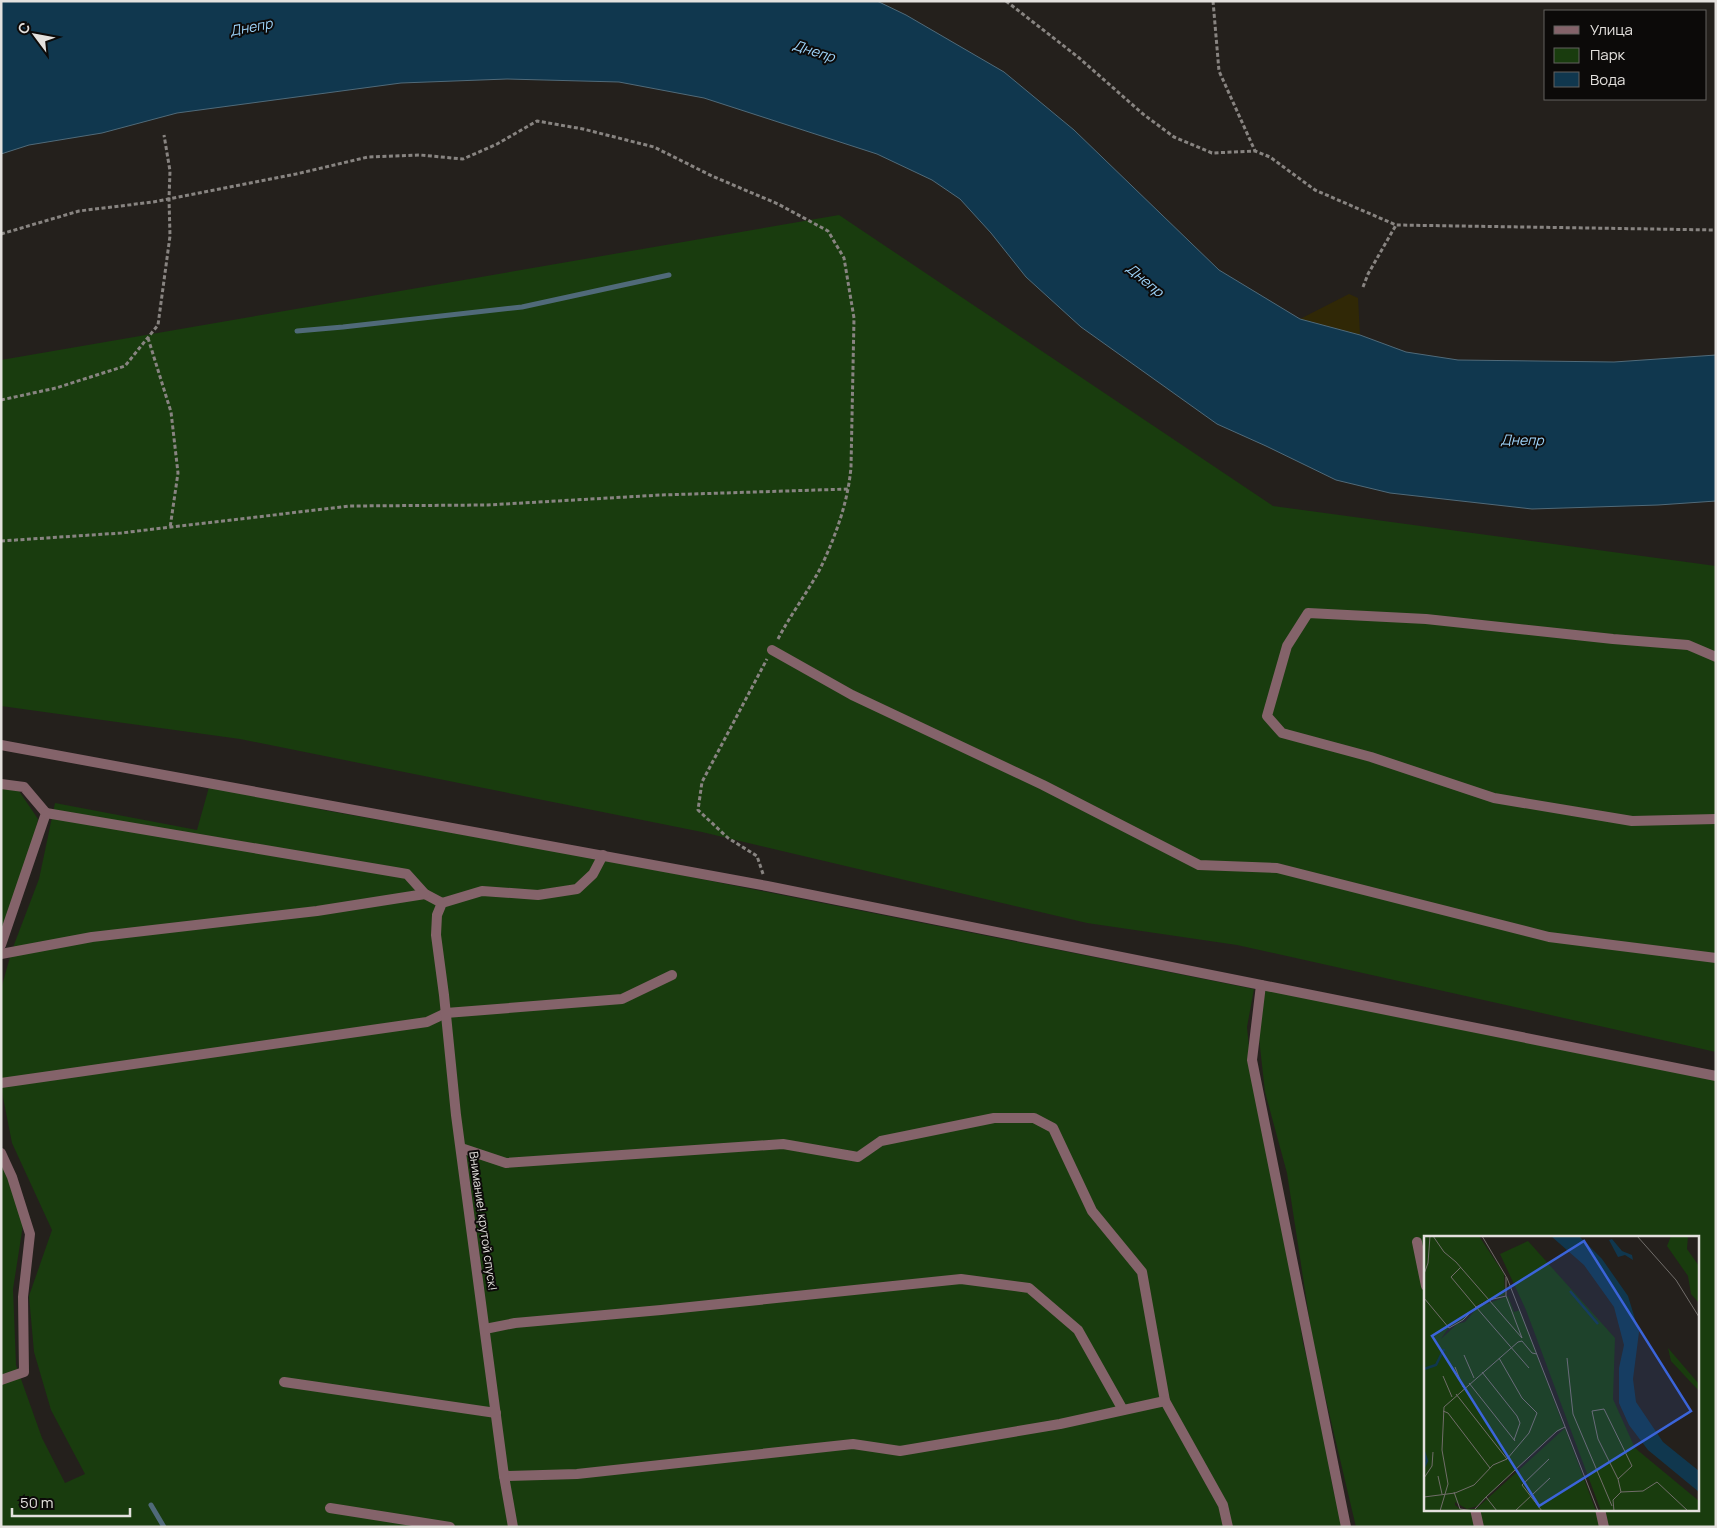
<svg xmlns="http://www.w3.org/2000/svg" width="1717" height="1528" font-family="Manrope,sans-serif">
<rect width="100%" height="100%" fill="#24201c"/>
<g fill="#193c0e" fill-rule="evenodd">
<polygon points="839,215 1273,506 1716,566 1716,1052 1237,945 1087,923 702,832 240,739 1,706 1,360"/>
<polygon points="211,780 323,810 611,861 1254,989 1247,1027 1253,1088 1283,1212 1303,1343 1318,1402 1333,1489 1344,1527 1,1527 1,1158 23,1225 13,1289 16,1365 42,1438 65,1483 85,1474 51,1410 34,1352 29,1296 52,1230 12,1143 1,1087 1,989 12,950 39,879 55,803 197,830"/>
<polygon points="1,787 19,791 38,819 26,876 1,932"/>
<path d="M 1265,985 L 1716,1076 L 1716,1527 L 1356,1527 L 1314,1349 L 1287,1173 L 1265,1092 L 1258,1029 ZM 1426,1237 L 1698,1237 L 1698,1509 L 1426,1509 Z"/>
</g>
<polygon fill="#302806" points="1349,294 1358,298 1360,335 1300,319"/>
<polygon fill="#10374e" stroke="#506a79" points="1,1 877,1 906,15 1004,72 1074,130 1219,270 1300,319 1360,335 1406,352 1458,360 1614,362 1716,355 1716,501 1658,505 1532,509 1390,493 1336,480 1266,446 1217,424 1081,327 1026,277 991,233 960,199 932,180 877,154 704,98 619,82 507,79 401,83 177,113 102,133 29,145 1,154"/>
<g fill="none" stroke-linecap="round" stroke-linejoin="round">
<g stroke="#506a79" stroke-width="5">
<polyline points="297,331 343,327 522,307 669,275"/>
<polyline points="151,1505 164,1527"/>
</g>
<g stroke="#888481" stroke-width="3" stroke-dasharray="4 2.5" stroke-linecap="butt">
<polyline points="1006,1 1078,57 1143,114 1174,137 1212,153 1255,151 1270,157 1315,190 1396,225 1716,230"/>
<polyline points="1213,1 1219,71 1255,151"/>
<path d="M 1,234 L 79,211 L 153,202 L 296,174 L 368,157 L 420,155 L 463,159 L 497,144 L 537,121 L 583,129 L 654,147 L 712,176 L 778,204 L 828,231 L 844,258 L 854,318 L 851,467 C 848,502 836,535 821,567 C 808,592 790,615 777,641"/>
<polyline points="1363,287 1368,274 1396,225"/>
<polyline points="148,338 171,412 178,473 170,528"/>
<polyline points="1,400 56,388 125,366 158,325 170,236 169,199 170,171 164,135"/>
<polyline points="1,541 121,533 350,506 488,505 661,495 849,489"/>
<polyline points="763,874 757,856 728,838 698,810 702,782 767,659"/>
</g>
<g stroke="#84636a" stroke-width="10">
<polyline points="772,650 852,695 1043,785 1199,865 1277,868 1549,937 1716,958"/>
<polyline points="1716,657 1688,645 1613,639 1426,619 1308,613 1287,646 1267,716 1282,733 1371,757 1494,798 1632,821 1716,819"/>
<polyline points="1,784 24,787 46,813 1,945"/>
<polyline points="46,813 407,874 425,894 442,903"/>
<polyline points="1,954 92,937 317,911 425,894"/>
<polyline points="1261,985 1252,1060 1346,1527"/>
<polyline points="1,1083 427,1022 446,1013 622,999 672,975"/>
<polyline points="461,1148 506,1163 783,1144 858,1157 881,1141 994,1118 1034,1118 1053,1128 1092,1211 1142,1272 1165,1401 1223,1505 1228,1527"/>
<polyline points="1,1153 12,1177 30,1234 23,1297 24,1372 1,1380"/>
<polyline points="1417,1242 1426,1286"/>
<polyline points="485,1329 515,1323 661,1310 961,1279 1029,1288 1078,1330 1123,1410"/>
<polyline points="284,1382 496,1413"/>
<polyline points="504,1476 577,1474 853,1444 900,1451 1060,1424 1165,1401"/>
<polyline points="330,1508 450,1527"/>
<polyline points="1475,1509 1479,1527"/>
<polyline points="1600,1509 1604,1527"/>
<polyline points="513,1527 504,1476 456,1115 444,995 436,935 437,915 442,903 482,891 538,895 577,889 593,874 603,855"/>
</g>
<polyline stroke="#84636a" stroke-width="10" points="1,745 767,886 1716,1076"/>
</g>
<g text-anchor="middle" stroke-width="4" stroke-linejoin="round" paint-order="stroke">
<g font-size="12" fill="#e4e1de" stroke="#0c0a09">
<text transform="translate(483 1221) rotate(82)" y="4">Внимание! крутой спуск!</text>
</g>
<g font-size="14" font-style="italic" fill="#9dd3f9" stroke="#0c0a09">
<text transform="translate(251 27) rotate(-11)" y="5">Днепр</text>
<text transform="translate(814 51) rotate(18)" y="5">Днепр</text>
<text transform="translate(1145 280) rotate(40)" y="5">Днепр</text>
<text transform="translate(1522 440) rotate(1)" y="5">Днепр</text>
</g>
</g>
<g transform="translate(1424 1236)">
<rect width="275" height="275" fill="#24201c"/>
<path d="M 0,0 L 55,0 L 80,38 L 81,59 L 61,65 L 52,70 L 40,83 L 25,91 L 17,103 L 33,88 L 41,86 L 54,71 L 84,60 L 90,76 L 96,74 L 140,191 L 130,197 L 53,270 L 43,273 L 31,266 L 31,269 L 36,273 L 52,273 L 141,192 L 172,275 L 0,275 ZM 247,0 L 264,0 L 263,13 L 275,30 L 275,67 L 267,58 L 264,40 L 243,10 ZM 104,5 L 191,102 L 189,163 L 211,212 L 275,265 L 275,275 L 177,275 L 102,74 L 76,18 ZM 244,112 L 275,148 L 275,155 L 247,125 Z" fill="#193c0e"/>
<path d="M 127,0 L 155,0 L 178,23 L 204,60 L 215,96 L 209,143 L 212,166 L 239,206 L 275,235 L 275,256 L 224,214 L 205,189 L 195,167 L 195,132 L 200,109 L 190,71 L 160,29 ZM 188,3 L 198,15 L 208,19 L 209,24 L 201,19 L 194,21 L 185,4 Z" fill="#10374e"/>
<path fill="none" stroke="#10374e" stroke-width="2.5" d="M 146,55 L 174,88M 0,133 L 12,129 L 20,113M 0,216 L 3,225 L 0,231"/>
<path fill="none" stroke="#716d6a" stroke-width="1" d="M 9,0 L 20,16 L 32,26 L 65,64 L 82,60 L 82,41M 58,0 L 83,42 L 174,275M 213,0 L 252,44 L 275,81M 0,38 L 4,27 L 6,0M 82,60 L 98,102M 0,62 L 25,92 L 39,84 L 52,71 L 27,41 L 37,31M 98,102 L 65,64 L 52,71 L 105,132M 40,119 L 50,142M 143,122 L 149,178 L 188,270M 31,131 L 39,151M 58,136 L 93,180 L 96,187 L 90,204M 19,140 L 28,161M 45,147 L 91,205M 32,158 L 83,223M 19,175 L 24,177 L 66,232M 14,240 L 18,258M 0,242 L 8,230 L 9,216M 194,243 L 208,230 L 180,173 L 168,175 L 174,203 L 194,243 L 197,256M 30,256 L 36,273 L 51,275M 0,261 L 31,257 L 50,249 L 69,229 L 83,223 L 105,197 L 113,177 L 98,162 L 75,122M 51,273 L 62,261M 16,275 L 24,248 L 18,214 L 20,171 L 94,106 L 98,105 L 108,117 L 113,118M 73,275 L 62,261 L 133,195 L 141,191M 91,275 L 126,242M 118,275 L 98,249 L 125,223M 190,275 L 189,264 L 197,256 L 219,255 L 233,246 L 264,275"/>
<path fill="#3b64d9" fill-opacity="0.15" stroke="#3b64d9" stroke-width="2.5" d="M 160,5 L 267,175 L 115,270 L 8,100 Z"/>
<rect width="275" height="275" fill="none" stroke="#e4e1de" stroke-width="2.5"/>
</g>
<rect width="1717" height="1528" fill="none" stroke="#e4e1de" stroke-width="5"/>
<rect x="1544" y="10" width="162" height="90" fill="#0c0a09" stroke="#62605e"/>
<rect x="1554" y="26" width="25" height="8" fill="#84636a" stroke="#62605e"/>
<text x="1590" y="35" font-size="15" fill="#e4e1de">Улица</text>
<rect x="1554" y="48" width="25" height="15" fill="#193c0e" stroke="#62605e"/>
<text x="1590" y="60" font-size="15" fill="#e4e1de">Парк</text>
<rect x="1554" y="72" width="25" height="15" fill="#10374e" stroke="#62605e"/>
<text x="1590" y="85" font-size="15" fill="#e4e1de">Вода</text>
<g transform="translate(35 35) rotate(302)" stroke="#0c0a09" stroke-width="4" paint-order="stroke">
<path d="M0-4L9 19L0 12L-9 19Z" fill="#e4e1de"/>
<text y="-8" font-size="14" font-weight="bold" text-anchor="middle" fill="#e4e1de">С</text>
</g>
<path d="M12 1508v8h118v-8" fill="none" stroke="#e4e1de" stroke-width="2.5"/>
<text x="20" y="1508" font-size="15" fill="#e4e1de" stroke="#0c0a09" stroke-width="4" paint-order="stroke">50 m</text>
</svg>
